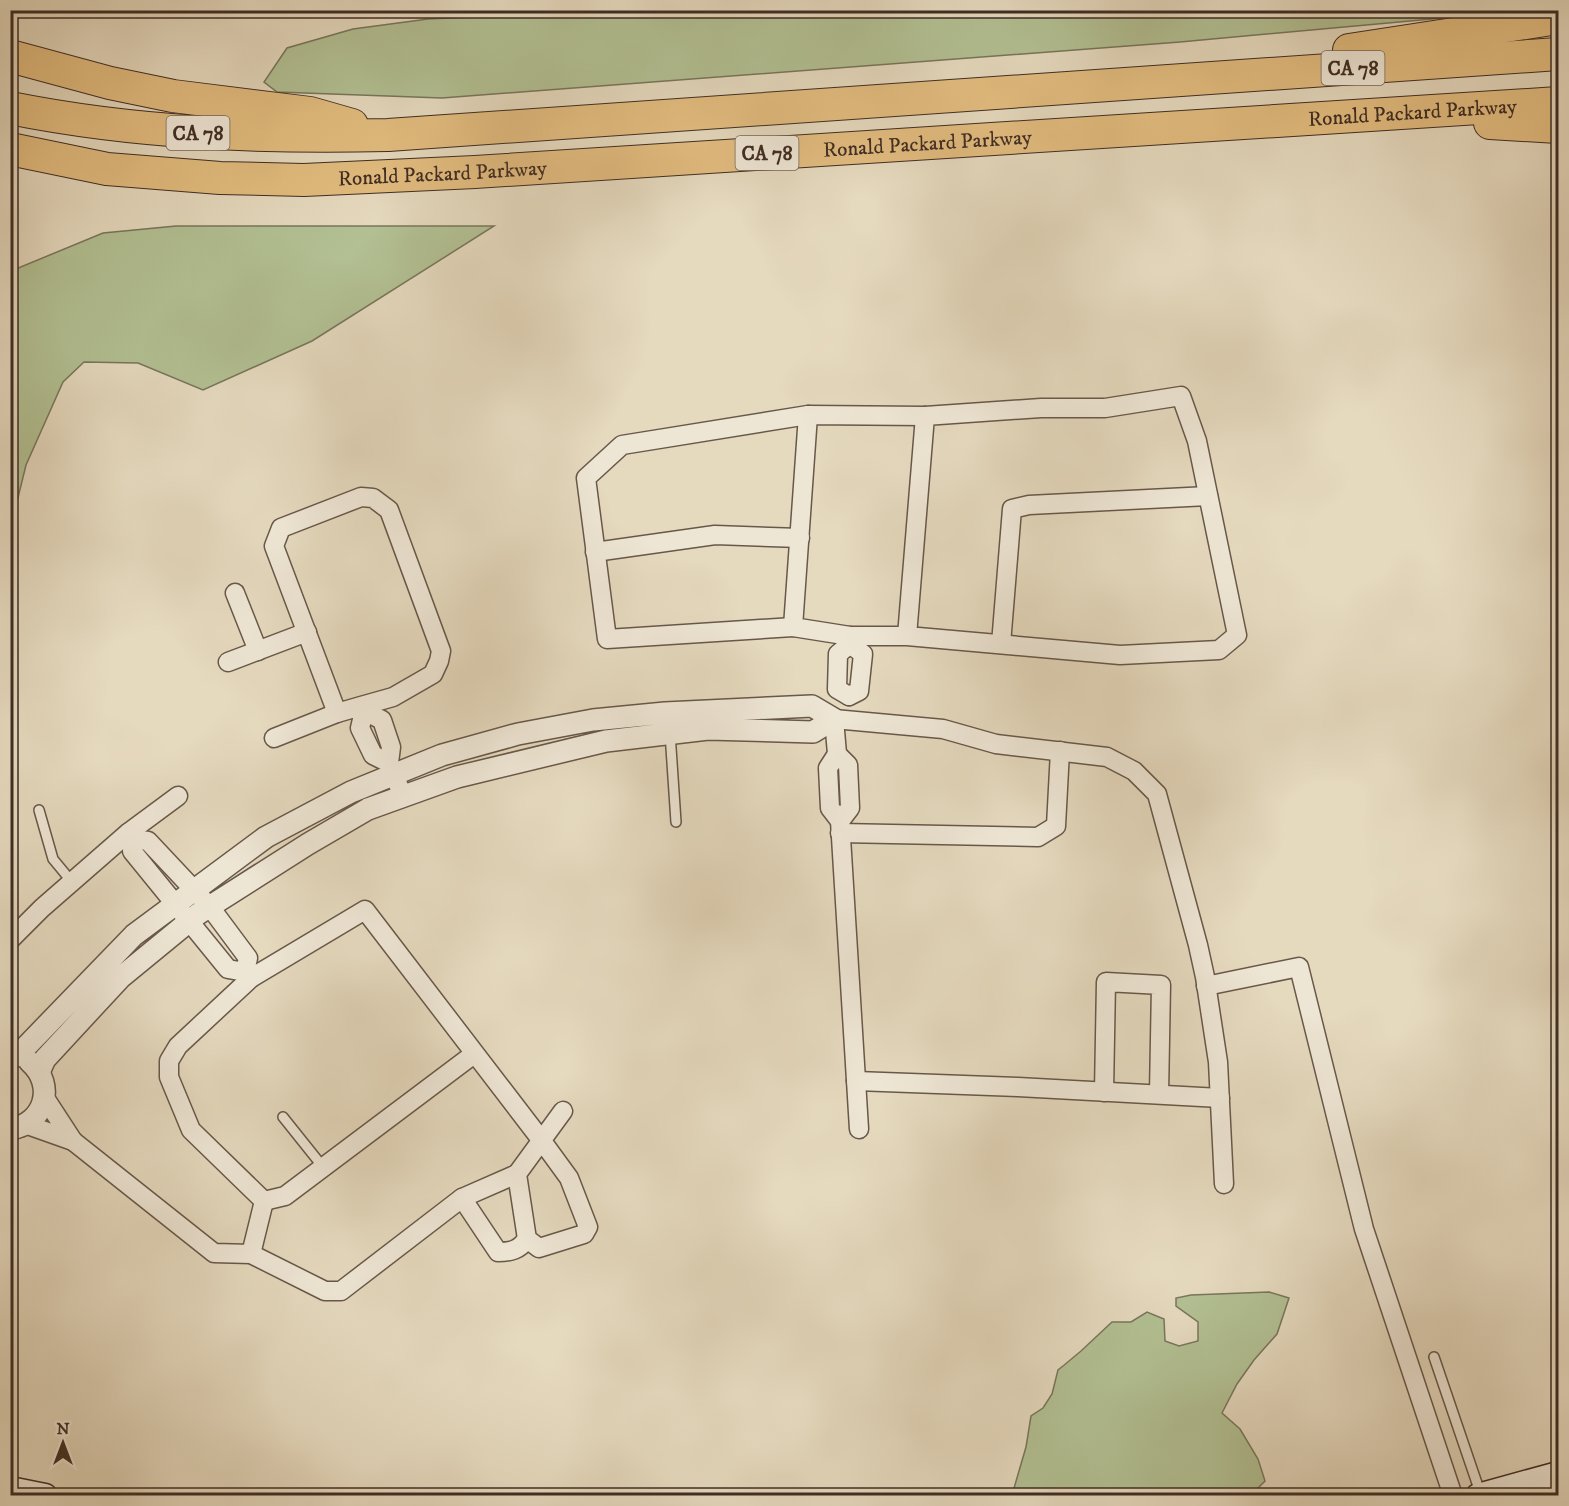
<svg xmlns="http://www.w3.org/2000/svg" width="1569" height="1506" font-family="'IM FELL DW Pica',serif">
<rect width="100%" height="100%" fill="#e5d9be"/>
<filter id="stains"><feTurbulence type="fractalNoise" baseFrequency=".00333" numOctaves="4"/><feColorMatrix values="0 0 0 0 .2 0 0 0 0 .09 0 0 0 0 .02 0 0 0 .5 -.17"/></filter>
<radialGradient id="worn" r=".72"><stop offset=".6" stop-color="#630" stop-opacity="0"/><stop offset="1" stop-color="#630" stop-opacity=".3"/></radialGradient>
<g fill="#b2c093" stroke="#78765c" stroke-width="1.5">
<polygon points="623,10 1505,11 1476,15 1180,42 442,98 277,92 264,82 287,48 353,29 428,19"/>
<polygon points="176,226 494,226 312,341 203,390 138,363 84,362 63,382 26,465 15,510 11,513 11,271 103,233"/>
<polygon points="1269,1292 1289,1298 1277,1334 1254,1360 1237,1384 1222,1413 1240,1429 1258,1459 1265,1481 1254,1492 1197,1495 1012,1495 1026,1447 1031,1416 1043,1408 1052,1394 1058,1370 1063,1366 1081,1351 1112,1322 1131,1322 1147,1312 1164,1319 1165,1341 1179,1346 1198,1341 1198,1322 1176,1306 1176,1298 1191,1295"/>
</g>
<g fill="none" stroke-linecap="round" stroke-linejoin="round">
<defs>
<g id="service">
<polyline points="670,733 676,822"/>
<polyline points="39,810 53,859 72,882"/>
<polyline points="283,1117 323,1167"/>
<polyline points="1434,1357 1481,1495"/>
</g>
<g id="minor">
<polyline points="595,552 715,535 800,538"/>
<polyline points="235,593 258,651"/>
<polyline points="793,627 607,639 586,478 622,445 808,415"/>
<polyline points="850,636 793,627 808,415 925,416"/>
<polyline points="1001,644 1012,509 1029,505 1208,496"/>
<polyline points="228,662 307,632"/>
<polyline points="849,696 837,689 838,654 850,644 850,636 907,636 925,416 1041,408 1105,408 1181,396 1197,441 1237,635 1219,650 1120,655 907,636"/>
<polyline points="849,696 859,691 863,654 850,644"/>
<polyline points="361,706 337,713 274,546 281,528 361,497 373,498 389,510 441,651 439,661 433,674 393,697 361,706 364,711 360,728 373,755 389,763"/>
<polyline points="364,711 382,720 391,747 389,763 403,796"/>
<polyline points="274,738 337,713"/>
<polyline points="837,754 848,765 850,808 840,821"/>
<polyline points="178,796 128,833 133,839 132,851 228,969 245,972 251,978 365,910 542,1141 569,1178 588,1227 584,1234 539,1248 527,1239 517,1174 563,1111"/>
<polyline points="840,833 1038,837 1056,826 1060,751"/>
<polyline points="133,839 148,841 210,907 248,958 245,972"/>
<polyline points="10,940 42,908 128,833"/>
<polyline points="251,978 178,1046 169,1061 169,1077 191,1130 264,1201 285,1196 474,1054"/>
<polyline points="1206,986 1299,967 1364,1229 1453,1496"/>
<polyline points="856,1081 1018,1087 1220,1098"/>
<polyline points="1104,1092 1106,982 1161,985 1159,1094"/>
<polyline points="25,1124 73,1141 45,1098"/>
<polyline points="859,1129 840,821 830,808 828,768 837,754 834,719 943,729 996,744 1107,757 1134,771 1157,794 1198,945 1205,977 1218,1062 1224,1184"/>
<path d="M 73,1141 L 214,1253 L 251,1254 L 325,1291 L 341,1291 L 462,1198 L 498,1252 C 511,1252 519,1250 527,1239"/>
<polyline points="462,1198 517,1174"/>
<polyline points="251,1254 264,1201"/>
</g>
<g id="tertiary">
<polyline points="17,1056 134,935 266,837 351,792 442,755 518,734 593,720 665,713 812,706 834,719 813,732 708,729 606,741 457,777 368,809 308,844 198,914 120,978 45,1059 39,1072"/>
<path d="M 10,1129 C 45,1124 56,1085 30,1062"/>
</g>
<g id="secondary">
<polyline points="10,1489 45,1496"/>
<polyline points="1478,1496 1558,1474"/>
</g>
<g id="motorway">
<polyline points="1349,50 1558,18"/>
<polyline points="10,56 110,83 173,96 310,113 352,125"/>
<path d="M 10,108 C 135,133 261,138 388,135 L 1558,54"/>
<polyline points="1490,123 1558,127"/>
<path id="s1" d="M 10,149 L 107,169 L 220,178 L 304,180 L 475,172 L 1558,103"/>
</g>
</defs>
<use href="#service" stroke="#68584a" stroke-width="12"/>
<use href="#minor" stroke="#68584a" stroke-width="21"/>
<use href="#tertiary" stroke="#68584a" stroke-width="24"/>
<use href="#secondary" stroke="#3f2d24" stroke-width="27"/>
<use href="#motorway" stroke="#3f2d24" stroke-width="34"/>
<use href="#service" stroke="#eee6d5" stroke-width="9"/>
<use href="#minor" stroke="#eee6d5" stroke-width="18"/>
<use href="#tertiary" stroke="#eee6d5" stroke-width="21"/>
<use href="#secondary" stroke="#eee6d5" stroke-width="24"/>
<use href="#motorway" stroke="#e2bc7f" stroke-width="32"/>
</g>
<g text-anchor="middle" stroke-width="4.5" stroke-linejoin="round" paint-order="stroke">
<g fill="#eee6d5" stroke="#746459" stroke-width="1.5">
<rect x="1321.5" y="51" width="63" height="34" rx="4.5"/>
<rect x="166.5" y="116" width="63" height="34" rx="4.5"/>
<rect x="735.5" y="136" width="63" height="34" rx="4.5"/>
</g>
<g font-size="20" font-weight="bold" fill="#3f2d24">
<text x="1353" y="75">CA 78</text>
<text x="198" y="140">CA 78</text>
<text x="767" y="160">CA 78</text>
</g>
<g font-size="21" fill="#3f2d24" stroke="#eee6d5">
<text dy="7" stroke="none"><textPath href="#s1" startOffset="1407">Ronald Packard Parkway</textPath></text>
<text dy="7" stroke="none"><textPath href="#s1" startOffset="921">Ronald Packard Parkway</textPath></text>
<text dy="7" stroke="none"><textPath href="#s1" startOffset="435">Ronald Packard Parkway</textPath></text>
</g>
</g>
<rect width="1569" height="1506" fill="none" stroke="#e5d9be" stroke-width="36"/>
<rect x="12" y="12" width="1545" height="1482" fill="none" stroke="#3f2d24" stroke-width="3"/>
<rect x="18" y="18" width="1533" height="1470" fill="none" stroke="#3f2d24" stroke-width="1.5"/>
<g transform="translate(63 1443)" stroke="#eee6d5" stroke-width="4.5" paint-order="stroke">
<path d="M0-4.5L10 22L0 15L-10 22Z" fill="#3f2d24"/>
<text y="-9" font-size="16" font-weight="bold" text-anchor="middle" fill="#3f2d24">N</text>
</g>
<rect width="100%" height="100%" filter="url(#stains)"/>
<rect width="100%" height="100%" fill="url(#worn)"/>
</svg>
